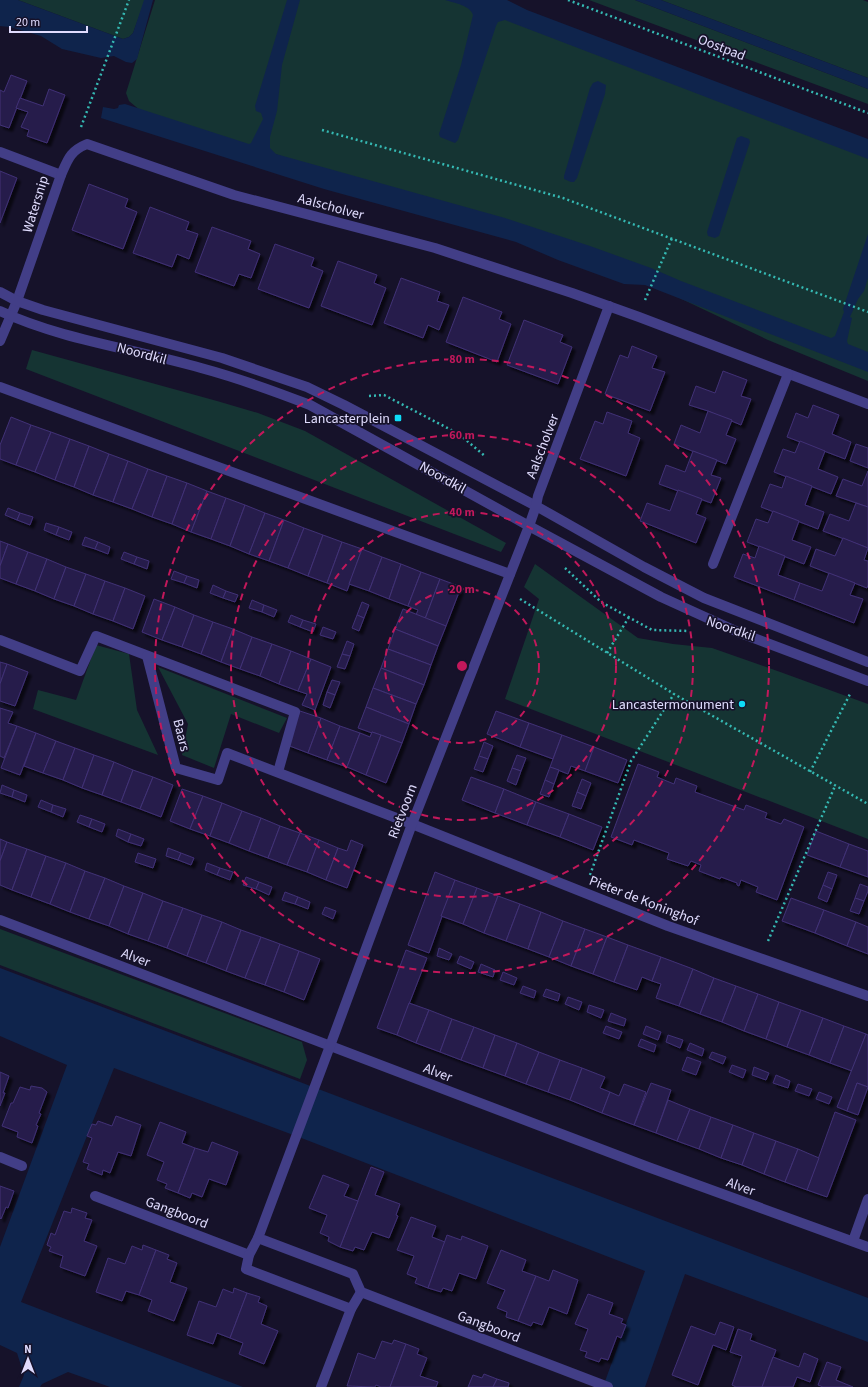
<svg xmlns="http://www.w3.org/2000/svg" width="868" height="1387" font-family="'Source Sans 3',sans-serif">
<defs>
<filter id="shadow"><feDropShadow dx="3.5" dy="3.5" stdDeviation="1" flood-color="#0009"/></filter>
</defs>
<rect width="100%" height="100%" fill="#16122a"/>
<g fill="#153433">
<polygon points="18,0 145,0 133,33 129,37 123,39"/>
<polygon points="155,0 458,0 868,146 868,381 768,340 616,268 236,141 141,111 129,101 126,93"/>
<polygon points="589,0 635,0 868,89 868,104"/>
<polygon points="661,0 863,0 868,2 868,78"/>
<polygon points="32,350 217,401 258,413 305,431 506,543 501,552 26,369"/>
<polygon points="535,564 638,638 673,644 712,648 783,673 868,704 868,839 505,699 539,599 524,587"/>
<polygon points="96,645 129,654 137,710 158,755 33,709 38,690 76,700"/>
<polygon points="158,667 287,718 279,733 231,714 214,768 182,755 188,724"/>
<polygon points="0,929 302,1042 307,1060 300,1079 0,965"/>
</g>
<g fill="#0f244c">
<polygon points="0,0 18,0 123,39 129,37 133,33 144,0 153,0 137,59 132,63 126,62 114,56 101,58 62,49 41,36 10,27 0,26"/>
<polygon points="287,0 300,0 282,65 277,111 270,137 270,148 276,154 505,218 590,246 651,268 681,281 831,338 835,336 844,312 843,309 868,234 868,278 864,291 858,299 850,317 852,318 847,341 848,344 868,352 868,372 645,285 624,284 558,260 516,242 324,189 101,118 103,107 114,109 118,108 119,105 125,104 249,144 251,143 263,119 261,113 256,111 255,106"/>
<path d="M 445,0 L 507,0 L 527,10 L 868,139 L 868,159 L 505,20 L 498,22 L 496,26 L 458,140 L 455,143 L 440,137 L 439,134 L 461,65 L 473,15 C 470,5 454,3 445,0 Z"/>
<polygon points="635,0 661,0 868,78 868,89"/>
<polygon points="598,81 606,85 605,94 577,178 574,182 571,182 564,179 564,176 590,88 593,83"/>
<polygon points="741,136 749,139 750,142 719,236 715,238 708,236 707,232 737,138"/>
<polygon points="0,968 868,1298 868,1342 685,1274 645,1387 603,1387 645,1271 304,1139 114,1068 21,1302 243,1387 110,1387 68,1372 42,1384 40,1387 19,1387 24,1375 17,1353 0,1345 0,1247 67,1065 0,1036"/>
</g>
<g fill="#281e4b" stroke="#403176" filter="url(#shadow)">
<polygon points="11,75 27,81 9,128 0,125 0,90 4,92"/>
<polygon points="49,89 65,95 47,143 27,136 29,130 21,127 28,112 16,108 20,98 43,106"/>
<polygon points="0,171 17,178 0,223"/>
<polygon points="89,184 128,199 125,207 137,212 123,249 72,230"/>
<polygon points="150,207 189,222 186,230 198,234 189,259 177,254 172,267 133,253"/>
<polygon points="212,227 251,241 248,249 260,254 251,278 239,274 234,286 195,272"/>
<polygon points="275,244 314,258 311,266 323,271 309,308 258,289"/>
<polygon points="338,261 377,275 374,283 386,288 372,325 321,306"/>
<polygon points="401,278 440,292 437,301 449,305 439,330 428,325 423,338 384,323"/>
<polygon points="463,297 502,312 499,319 511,324 497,362 446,342"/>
<polygon points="524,320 563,335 560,342 572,347 558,384 507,365"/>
<polygon points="632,346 657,356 652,368 665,372 650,411 605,394 620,355 628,358"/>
<polygon points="723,371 747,380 741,396 751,399 741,425 708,411 689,405 696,386 715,393"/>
<polygon points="813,405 839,415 832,434 851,442 845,459 787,437 796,413 808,418"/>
<polygon points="708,411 732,420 726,435 736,439 726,464 674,444 681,425 700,433"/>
<polygon points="607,412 632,421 628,433 640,438 626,476 580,459 595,421 603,424"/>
<polygon points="11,417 31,425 16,465 0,459 0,445"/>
<polygon points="31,425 51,432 35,472 16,465"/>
<polygon points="51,432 70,439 55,480 35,472"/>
<polygon points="70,439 89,446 74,487 55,480"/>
<polygon points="800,441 825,451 818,469 838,477 831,494 774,472 783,449 795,453"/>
<polygon points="856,444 868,448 868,468 850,461"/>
<polygon points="89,446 109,454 93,495 74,487"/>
<polygon points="693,451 717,460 711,475 721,478 711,503 659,484 666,465 685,472"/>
<polygon points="109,454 128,461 113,502 93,495"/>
<polygon points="128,461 148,469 132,509 113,502"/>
<polygon points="148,469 167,476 152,517 132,509"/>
<polygon points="868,471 868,507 836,496 843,479 862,486"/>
<polygon points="167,476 187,483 172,524 152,517"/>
<polygon points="786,476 812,486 805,505 824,512 818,529 761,507 770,484 782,488"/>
<polygon points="187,483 207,491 191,532 172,524"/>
<polygon points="678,490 702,499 696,514 706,518 696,543 640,521 647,503 670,511"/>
<polygon points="207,491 226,498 211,539 191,532"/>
<polygon points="226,498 245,505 230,546 211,539"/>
<polygon points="856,503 868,507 868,548 823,531 830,514 849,521"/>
<polygon points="245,505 265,513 249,554 230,546"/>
<polygon points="8,508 20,513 17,520 5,515"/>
<polygon points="773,511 799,521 792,540 811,547 804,564 747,542 756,519 768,523"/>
<polygon points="20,513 33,517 30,525 17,520"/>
<polygon points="265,513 284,520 269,561 249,554"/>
<polygon points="284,520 304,528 288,568 269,561"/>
<polygon points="46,523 59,527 56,535 44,530"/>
<polygon points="59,527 72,532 69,540 56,535"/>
<polygon points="304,528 323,535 308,576 288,568"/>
<polygon points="323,535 342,542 327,583 308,576"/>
<polygon points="85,537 98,542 95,549 82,545"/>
<polygon points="843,538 868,548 864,560 868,561 868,585 867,588 810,566 816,549 835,556"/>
<polygon points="0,541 8,544 0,566"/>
<polygon points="98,542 110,547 108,554 95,549"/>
<polygon points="342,542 362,549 347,591 327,583"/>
<polygon points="8,544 28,552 16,584 0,578 0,566"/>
<polygon points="759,546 785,556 778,575 800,583 794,600 734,577 743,554 755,558"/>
<polygon points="362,549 382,557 369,591 349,584"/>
<polygon points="28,552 47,559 35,591 16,584"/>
<polygon points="124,552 137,557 134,564 121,559"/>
<polygon points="137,557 149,561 147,569 134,564"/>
<polygon points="382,557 401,564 389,599 369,591"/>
<polygon points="47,559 66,567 54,599 35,591"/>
<polygon points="401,564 421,572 408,606 389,599"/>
<polygon points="66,567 86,574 74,606 54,599"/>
<polygon points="174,571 187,576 184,583 171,579"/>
<polygon points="421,572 440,579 425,619 416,615 418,610 408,606"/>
<polygon points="829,573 855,583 850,595 863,599 854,623 794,600 800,583 822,591"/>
<polygon points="86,574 105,581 93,614 74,606"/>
<polygon points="187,576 199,580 197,588 184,583"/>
<polygon points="440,579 461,587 446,626 425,619"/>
<polygon points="105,581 125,588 113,621 93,614"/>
<polygon points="213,585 226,591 223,598 210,593"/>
<polygon points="125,588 145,596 133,629 113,621"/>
<polygon points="226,591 238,595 235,602 223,598"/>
<polygon points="154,599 175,607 162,640 142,632"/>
<polygon points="252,600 264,605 262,612 249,608"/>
<polygon points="362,602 369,605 364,618 357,615"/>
<polygon points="264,605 277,610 274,617 262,612"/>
<polygon points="175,607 194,615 182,647 162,640"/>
<polygon points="403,609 446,626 438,646 395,629"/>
<polygon points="194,615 213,622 201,654 182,647"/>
<polygon points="291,615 303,620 300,627 288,622"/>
<polygon points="357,615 364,618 359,631 352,628"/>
<polygon points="303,620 316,624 313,632 300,627"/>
<polygon points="213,622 233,629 221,662 201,654"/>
<polygon points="323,627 336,632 333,639 320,635"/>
<polygon points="233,629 252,637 240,669 221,662"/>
<polygon points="395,629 438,646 431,665 388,649"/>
<polygon points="252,637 272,644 260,676 240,669"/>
<polygon points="347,641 354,644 350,656 342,654"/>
<polygon points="272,644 291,651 279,684 260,676"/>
<polygon points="388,649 431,665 424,685 381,668"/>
<polygon points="291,651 311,659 298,691 279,684"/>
<polygon points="342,654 350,656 345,669 337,667"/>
<polygon points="311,659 331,667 315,710 302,705 307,694 298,691"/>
<polygon points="0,662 7,664 0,684"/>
<polygon points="7,664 28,672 15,706 0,701 0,684"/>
<polygon points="381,668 424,685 416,704 373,688"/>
<polygon points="332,680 340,682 335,695 327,692"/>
<polygon points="373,688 416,704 409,724 366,707"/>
<polygon points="327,692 335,695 330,708 323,705"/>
<polygon points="366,707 409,724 402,743 372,732 372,733 358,728"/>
<polygon points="0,708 13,712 8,723 17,726 4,758 0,756"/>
<polygon points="300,711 321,718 308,753 287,745"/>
<polygon points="496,711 529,723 520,747 487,734"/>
<polygon points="321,718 340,726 327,760 308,753"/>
<polygon points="529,723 562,735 553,759 520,747"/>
<polygon points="17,726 36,733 20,775 1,768"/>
<polygon points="340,726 360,733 347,767 327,760"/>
<polygon points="372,732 381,735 366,775 347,767 360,733 370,737"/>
<polygon points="36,733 56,741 43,773 24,766"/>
<polygon points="381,735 402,743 386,783 366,775"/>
<polygon points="562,735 594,747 585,771 571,766 568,774 550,767"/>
<polygon points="56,741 75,748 63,780 43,773"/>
<polygon points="484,742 493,746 488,759 479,756"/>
<polygon points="594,747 627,760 618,783 585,771"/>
<polygon points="75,748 94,755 82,788 63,780"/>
<polygon points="94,755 114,762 102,795 82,788"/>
<polygon points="517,755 526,758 521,771 512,768"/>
<polygon points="479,756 488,759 483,772 474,769"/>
<polygon points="114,762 133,770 121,802 102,795"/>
<polygon points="638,764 659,772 657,777 674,784 676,778 697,786 695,792 744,810 746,805 767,813 765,818 781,824 784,819 804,827 777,900 756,892 758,887 741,880 739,886 737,885 737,883 721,877 720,879 699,871 701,865 691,861 688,866 667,859 669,853 634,840 632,845 611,837"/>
<polygon points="550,767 559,770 554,784 545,780"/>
<polygon points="512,768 521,771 516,785 507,781"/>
<polygon points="133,770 153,777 140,809 121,802"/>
<polygon points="153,777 173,785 161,817 140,809"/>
<polygon points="471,777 504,789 495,813 462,800"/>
<polygon points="582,779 591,783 586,796 577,792"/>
<polygon points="545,780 554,784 549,797 540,794"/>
<polygon points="2,785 14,790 12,797 0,793"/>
<polygon points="182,789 203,796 190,829 170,821"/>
<polygon points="504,789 536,802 527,825 495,813"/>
<polygon points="14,790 27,795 25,802 12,797"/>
<polygon points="577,792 586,796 581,809 572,806"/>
<polygon points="203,796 222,803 210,836 190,829"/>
<polygon points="41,800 53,805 51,812 38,807"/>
<polygon points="536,802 569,814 560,837 527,825"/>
<polygon points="222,803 242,811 229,843 210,836"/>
<polygon points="53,805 66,809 63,817 51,812"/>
<polygon points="242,811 261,818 249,851 229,843"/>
<polygon points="569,814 602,827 593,850 560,837"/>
<polygon points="80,815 92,819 89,827 77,822"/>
<polygon points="261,818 280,826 268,858 249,851"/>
<polygon points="92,819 105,824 102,832 89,827"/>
<polygon points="280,826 300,833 287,865 268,858"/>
<polygon points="118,829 131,834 128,842 116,836"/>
<polygon points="816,831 849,844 840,867 807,855"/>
<polygon points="300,833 319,840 307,872 287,865"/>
<polygon points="131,834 144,839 141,846 128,842"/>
<polygon points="0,839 7,842 0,861"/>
<polygon points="319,840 338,848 326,880 307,872"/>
<polygon points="351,840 363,845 347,888 326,880 338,848 347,851"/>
<polygon points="7,842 27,849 12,890 0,885 0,861"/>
<polygon points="849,844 868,851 868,877 840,867"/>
<polygon points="168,848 181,853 178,860 166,856"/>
<polygon points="27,849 46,856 31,897 12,890"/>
<polygon points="138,853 156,859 153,868 135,862"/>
<polygon points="181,853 194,858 191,865 178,860"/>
<polygon points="46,856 66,863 50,904 31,897"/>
<polygon points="66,863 85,871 70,912 50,904"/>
<polygon points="207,863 220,868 217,875 205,870"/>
<polygon points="220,868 233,872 230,880 217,875"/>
<polygon points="85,871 105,878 89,919 70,912"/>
<polygon points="435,872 455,880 429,953 408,945"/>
<polygon points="828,872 837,875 832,889 823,885"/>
<polygon points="246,877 259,882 256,889 243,885"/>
<polygon points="105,878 124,886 109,926 89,919"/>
<polygon points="455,880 477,888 463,924 441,916"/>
<polygon points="259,882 272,887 269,895 256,889"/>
<polygon points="860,884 868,887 868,891 864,901 855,898"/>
<polygon points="823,885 832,889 827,902 818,898"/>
<polygon points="124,886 143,893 128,934 109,926"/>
<polygon points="477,888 498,896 484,933 463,924"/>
<polygon points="285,892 298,897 295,904 282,900"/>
<polygon points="143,893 163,901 148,941 128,934"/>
<polygon points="498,896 520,904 506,941 484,933"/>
<polygon points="298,897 310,902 308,909 295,904"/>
<polygon points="791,898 824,910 815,933 782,921"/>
<polygon points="855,898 864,901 859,914 850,911"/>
<polygon points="163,901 183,908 167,948 148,941"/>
<polygon points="520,904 541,912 528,949 506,941"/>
<polygon points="325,907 336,911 333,919 322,914"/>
<polygon points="183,908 202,915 187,956 167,948"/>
<polygon points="824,910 856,922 847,946 815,933"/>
<polygon points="541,912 563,921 549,957 528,949"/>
<polygon points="202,915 222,922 206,963 187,956"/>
<polygon points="563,921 585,929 571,966 549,957"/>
<polygon points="222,922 241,930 226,971 206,963"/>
<polygon points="856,922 868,927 868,954 847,946"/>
<polygon points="585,929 607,937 593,974 571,966"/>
<polygon points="241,930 261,937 245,978 226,971"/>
<polygon points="261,937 280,944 265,985 245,978"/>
<polygon points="607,937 628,945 614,982 593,974"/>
<polygon points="280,944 299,951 284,992 265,985"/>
<polygon points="628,945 661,957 652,981 642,977 637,990 614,982"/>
<polygon points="439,948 452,954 449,960 437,956"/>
<polygon points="406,950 427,958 397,1035 377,1028"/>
<polygon points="299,951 320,959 304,1000 284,992"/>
<polygon points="460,956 474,962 471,969 457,963"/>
<polygon points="661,957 693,969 679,1006 656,998 661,984 652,981"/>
<polygon points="481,964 495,970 493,977 478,972"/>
<polygon points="693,969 714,978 700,1014 679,1006"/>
<polygon points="503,972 517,978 514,985 500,980"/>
<polygon points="714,978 736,986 722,1022 700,1014"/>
<polygon points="523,986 536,991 534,998 520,993"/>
<polygon points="736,986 758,994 744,1031 722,1022"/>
<polygon points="546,989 560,994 558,1001 543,996"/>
<polygon points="758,994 779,1002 766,1039 744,1031"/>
<polygon points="568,997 582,1002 579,1010 565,1004"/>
<polygon points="779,1002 801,1010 787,1047 766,1039"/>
<polygon points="409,1003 429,1010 416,1043 397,1035"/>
<polygon points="589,1005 604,1010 601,1018 587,1012"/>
<polygon points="429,1010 452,1019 440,1052 416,1043"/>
<polygon points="801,1010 823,1018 809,1055 787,1047"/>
<polygon points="611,1013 626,1019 624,1026 608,1021"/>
<polygon points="823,1018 844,1026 830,1063 809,1055"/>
<polygon points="452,1019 474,1027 461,1060 440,1052"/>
<polygon points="606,1026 622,1032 619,1039 603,1033"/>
<polygon points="646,1026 661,1032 658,1040 643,1034"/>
<polygon points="844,1026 866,1034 852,1071 830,1063"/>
<polygon points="474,1027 495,1035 483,1068 461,1060"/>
<polygon points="866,1034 868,1035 868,1087 857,1083 847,1111 837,1107"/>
<polygon points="495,1035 517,1043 505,1076 483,1068"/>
<polygon points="668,1035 683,1040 680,1048 666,1042"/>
<polygon points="641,1039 656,1045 654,1052 638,1046"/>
<polygon points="517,1043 539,1052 526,1084 505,1076"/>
<polygon points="690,1043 704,1049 702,1056 687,1050"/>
<polygon points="539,1052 560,1060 548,1092 526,1084"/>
<polygon points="712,1052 726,1057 723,1064 709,1058"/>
<polygon points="687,1057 701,1062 696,1075 682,1070"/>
<polygon points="560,1060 582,1068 570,1100 548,1092"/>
<polygon points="732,1065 746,1070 743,1078 729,1072"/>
<polygon points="754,1067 769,1073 766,1080 752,1075"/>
<polygon points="582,1068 605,1077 600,1088 610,1092 602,1113 570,1100"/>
<polygon points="0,1072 9,1076 3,1093 5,1093 0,1106"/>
<polygon points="776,1075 790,1081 788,1088 773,1083"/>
<polygon points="651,1083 671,1090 656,1133 634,1125"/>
<polygon points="857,1083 868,1087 858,1115 847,1111"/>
<polygon points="624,1084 646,1092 634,1125 602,1113 610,1092 619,1096"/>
<polygon points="798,1084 812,1089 809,1096 795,1091"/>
<polygon points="31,1086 42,1088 47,1092 39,1113 41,1114 36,1125 38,1126 32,1143 17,1137 18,1132 2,1126 11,1103 13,1103 20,1087 30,1090"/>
<polygon points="819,1092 832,1097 829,1104 816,1099"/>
<polygon points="668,1100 690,1109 677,1141 656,1133"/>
<polygon points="690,1109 711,1117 699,1149 677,1141"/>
<polygon points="835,1112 856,1120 827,1197 807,1190"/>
<polygon points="116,1116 141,1125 131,1156 118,1152 110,1173 103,1170 102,1175 87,1169 89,1164 83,1162 92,1138 87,1136 92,1124 96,1125 98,1121 112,1126"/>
<polygon points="711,1117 733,1125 721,1158 699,1149"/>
<polygon points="160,1122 186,1132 182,1143 195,1148 178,1193 165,1188 167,1184 157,1180 164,1162 147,1155"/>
<polygon points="733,1125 754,1133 742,1165 721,1158"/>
<polygon points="754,1133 776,1141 764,1174 742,1165"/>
<polygon points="776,1141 798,1149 785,1182 764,1174"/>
<polygon points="212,1142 238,1152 226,1185 209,1179 202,1197 192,1193 190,1198 178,1193 195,1148 208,1152"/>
<polygon points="798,1149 819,1158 807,1190 785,1182"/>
<polygon points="371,1167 384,1172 375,1195 400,1204 396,1215 398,1216 389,1238 372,1232 364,1250 355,1247 353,1251 340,1247"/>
<polygon points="323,1175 349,1185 344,1196 358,1201 340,1247 328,1241 329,1237 320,1233 327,1215 309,1208"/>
<polygon points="0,1186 14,1191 8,1208 6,1207 1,1219 0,1218"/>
<polygon points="72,1208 87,1213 85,1218 92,1220 84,1241 97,1246 85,1276 60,1267 63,1256 49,1251 51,1247 47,1245 51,1233 55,1235 64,1211 71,1213"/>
<polygon points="411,1217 436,1226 432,1237 445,1242 428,1288 415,1283 417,1278 407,1274 414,1256 397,1250"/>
<polygon points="447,1235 461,1240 462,1236 488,1246 476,1279 459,1273 452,1291 443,1288 441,1292 428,1288"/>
<polygon points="143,1245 156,1250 139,1295 126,1291 122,1301 96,1292 108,1258 125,1264 132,1246 142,1250"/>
<polygon points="156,1250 169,1255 167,1259 177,1263 170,1282 187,1288 174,1321 148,1311 152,1300 139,1295"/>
<polygon points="501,1250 526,1260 522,1271 536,1276 518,1321 506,1317 507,1312 497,1308 505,1290 487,1283"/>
<polygon points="553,1270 578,1280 567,1314 549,1307 542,1325 533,1322 531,1326 518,1321 536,1276 549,1281"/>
<polygon points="234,1288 247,1293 230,1338 217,1333 213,1344 187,1335 199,1301 216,1307 223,1289 233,1293"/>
<polygon points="247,1293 260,1297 258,1302 267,1306 261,1324 278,1331 264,1364 239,1354 243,1343 230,1338"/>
<polygon points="588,1294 613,1303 609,1314 623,1319 621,1323 626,1325 621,1338 617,1336 608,1360 601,1358 599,1362 585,1357 587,1352 580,1350 588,1329 575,1324"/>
<polygon points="720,1322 734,1327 726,1350 713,1345 698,1385 672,1375 691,1326 715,1335"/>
<polygon points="738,1329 752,1334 750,1340 776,1350 762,1387 736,1387 732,1385 742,1356 730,1352"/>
<polygon points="394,1340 406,1344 390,1387 381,1387 376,1385 375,1387 347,1386 358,1353 375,1359 382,1341 392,1344"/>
<polygon points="406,1344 419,1349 417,1354 427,1358 420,1376 438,1382 436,1387 390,1387"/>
<polygon points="804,1353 818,1359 810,1382 797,1377 793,1387 762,1387 773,1357 799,1367"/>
<polygon points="827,1362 841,1367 836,1380 853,1387 823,1387 818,1385"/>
<polygon points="484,1374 497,1379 493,1387 468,1387 473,1375 482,1378"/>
<polygon points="497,1379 509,1383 508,1387 493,1387"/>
</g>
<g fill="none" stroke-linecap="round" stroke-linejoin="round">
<g stroke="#35b9b3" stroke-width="2.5" stroke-dasharray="2 3" stroke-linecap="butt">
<polyline points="568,0 868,113"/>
<polyline points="81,127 129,0"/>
<polyline points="322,130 563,198 868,312"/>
<polyline points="645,300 672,238"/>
<polyline points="369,396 384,395 459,434 486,457"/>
<polyline points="565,568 601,602 652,630 689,631"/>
<polyline points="520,599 674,694 868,804"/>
<polyline points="607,653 629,617"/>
<polyline points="810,772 850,694"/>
<polyline points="590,875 631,761 674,694"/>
<polyline points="768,941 835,786"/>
</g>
<g stroke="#423e87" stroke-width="10">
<polyline points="0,152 61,175 17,301 0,341"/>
<path d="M 61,175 C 68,159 70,151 87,144 L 234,195 L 435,248 L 572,293 L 639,317 L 868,404"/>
<polyline points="0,292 17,301 43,310 222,358 307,387 344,405 536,506 644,567 704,598 868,662"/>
<path d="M 0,311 C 62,340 136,349 201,368 C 238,378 274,391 310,405 L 529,526 L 661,597 L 738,632 L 868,681"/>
<polyline points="0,387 510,574"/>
<polyline points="713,564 788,374"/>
<polyline points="0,640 80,671 96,636 295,712 278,772"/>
<polyline points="147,656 176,768 218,780 227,753 412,824 668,926 868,996"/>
<polyline points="0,920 648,1167 868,1247"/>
<polyline points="0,1157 22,1166"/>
<polyline points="95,1196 249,1255 258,1238"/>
<polyline points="853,1241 868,1199"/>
<polyline points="249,1255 246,1269 351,1309"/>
<polyline points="321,1387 351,1309 361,1292"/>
<polyline points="608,1387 361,1292 353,1274 258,1238 330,1046 412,824 529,526 536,506 538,496 609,306"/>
</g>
</g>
<g fill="none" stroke="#c2185b" stroke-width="2" stroke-dasharray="7 5">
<circle cx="462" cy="666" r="77"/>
<circle cx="462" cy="666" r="154"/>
<circle cx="462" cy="666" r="231"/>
<circle cx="462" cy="666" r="307"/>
</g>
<g fill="#0edcf7" stroke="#16122a" stroke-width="1.5">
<rect x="394" y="414" width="8" height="8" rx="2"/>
<circle cx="742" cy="704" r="4"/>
</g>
<g text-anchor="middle" stroke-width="3.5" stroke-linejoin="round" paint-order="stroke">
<g font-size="14" fill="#e0dcfe" stroke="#16122a">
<text transform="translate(722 47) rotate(21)" y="5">Oostpad</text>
<text transform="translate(35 204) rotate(-73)" y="5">Watersnip</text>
<text transform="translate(331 206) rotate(15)" y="5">Aalscholver</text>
<text transform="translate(142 353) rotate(15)" y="5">Noordkil</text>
<text transform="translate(542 446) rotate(-69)" y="5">Aalscholver</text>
<text transform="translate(443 477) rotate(29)" y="5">Noordkil</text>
<text transform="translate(731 628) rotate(19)" y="5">Noordkil</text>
<text transform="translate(182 735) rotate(76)" y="5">Baars</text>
<text transform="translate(402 811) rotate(-69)" y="5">Rietvoorn</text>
<text transform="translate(644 900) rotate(21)" y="5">Pieter de Koninghof</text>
<text transform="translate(136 957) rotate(21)" y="5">Alver</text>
<text transform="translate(438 1072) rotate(21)" y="5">Alver</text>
<text transform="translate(741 1186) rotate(20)" y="5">Alver</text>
<text transform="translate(177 1212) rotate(21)" y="5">Gangboord</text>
<text transform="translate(489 1326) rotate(21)" y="5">Gangboord</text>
</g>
<g font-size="14" fill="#e0dcfe" stroke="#16122a" text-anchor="end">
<text x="390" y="423">Lancasterplein</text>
<text x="734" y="709">Lancastermonument</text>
</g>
</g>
<circle cx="462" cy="666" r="6" fill="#c2185b" stroke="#16122a" stroke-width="2"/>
<g font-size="12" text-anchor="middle" font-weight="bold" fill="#c2185b" stroke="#16122a" stroke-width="3.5" stroke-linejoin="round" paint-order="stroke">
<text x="462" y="363">80 m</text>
<text x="462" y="439">60 m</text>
<text x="462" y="516">40 m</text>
<text x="462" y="593">20 m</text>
</g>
<g transform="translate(28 1359)" stroke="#16122a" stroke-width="3" paint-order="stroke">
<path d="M0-3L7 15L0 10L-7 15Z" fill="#e0dcfe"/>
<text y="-6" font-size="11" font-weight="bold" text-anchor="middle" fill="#e0dcfe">N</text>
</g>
<path d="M10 26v6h77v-6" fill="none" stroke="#e0dcfe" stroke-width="2"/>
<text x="16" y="26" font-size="12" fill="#e0dcfe" stroke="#16122a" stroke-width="3" paint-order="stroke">20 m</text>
</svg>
